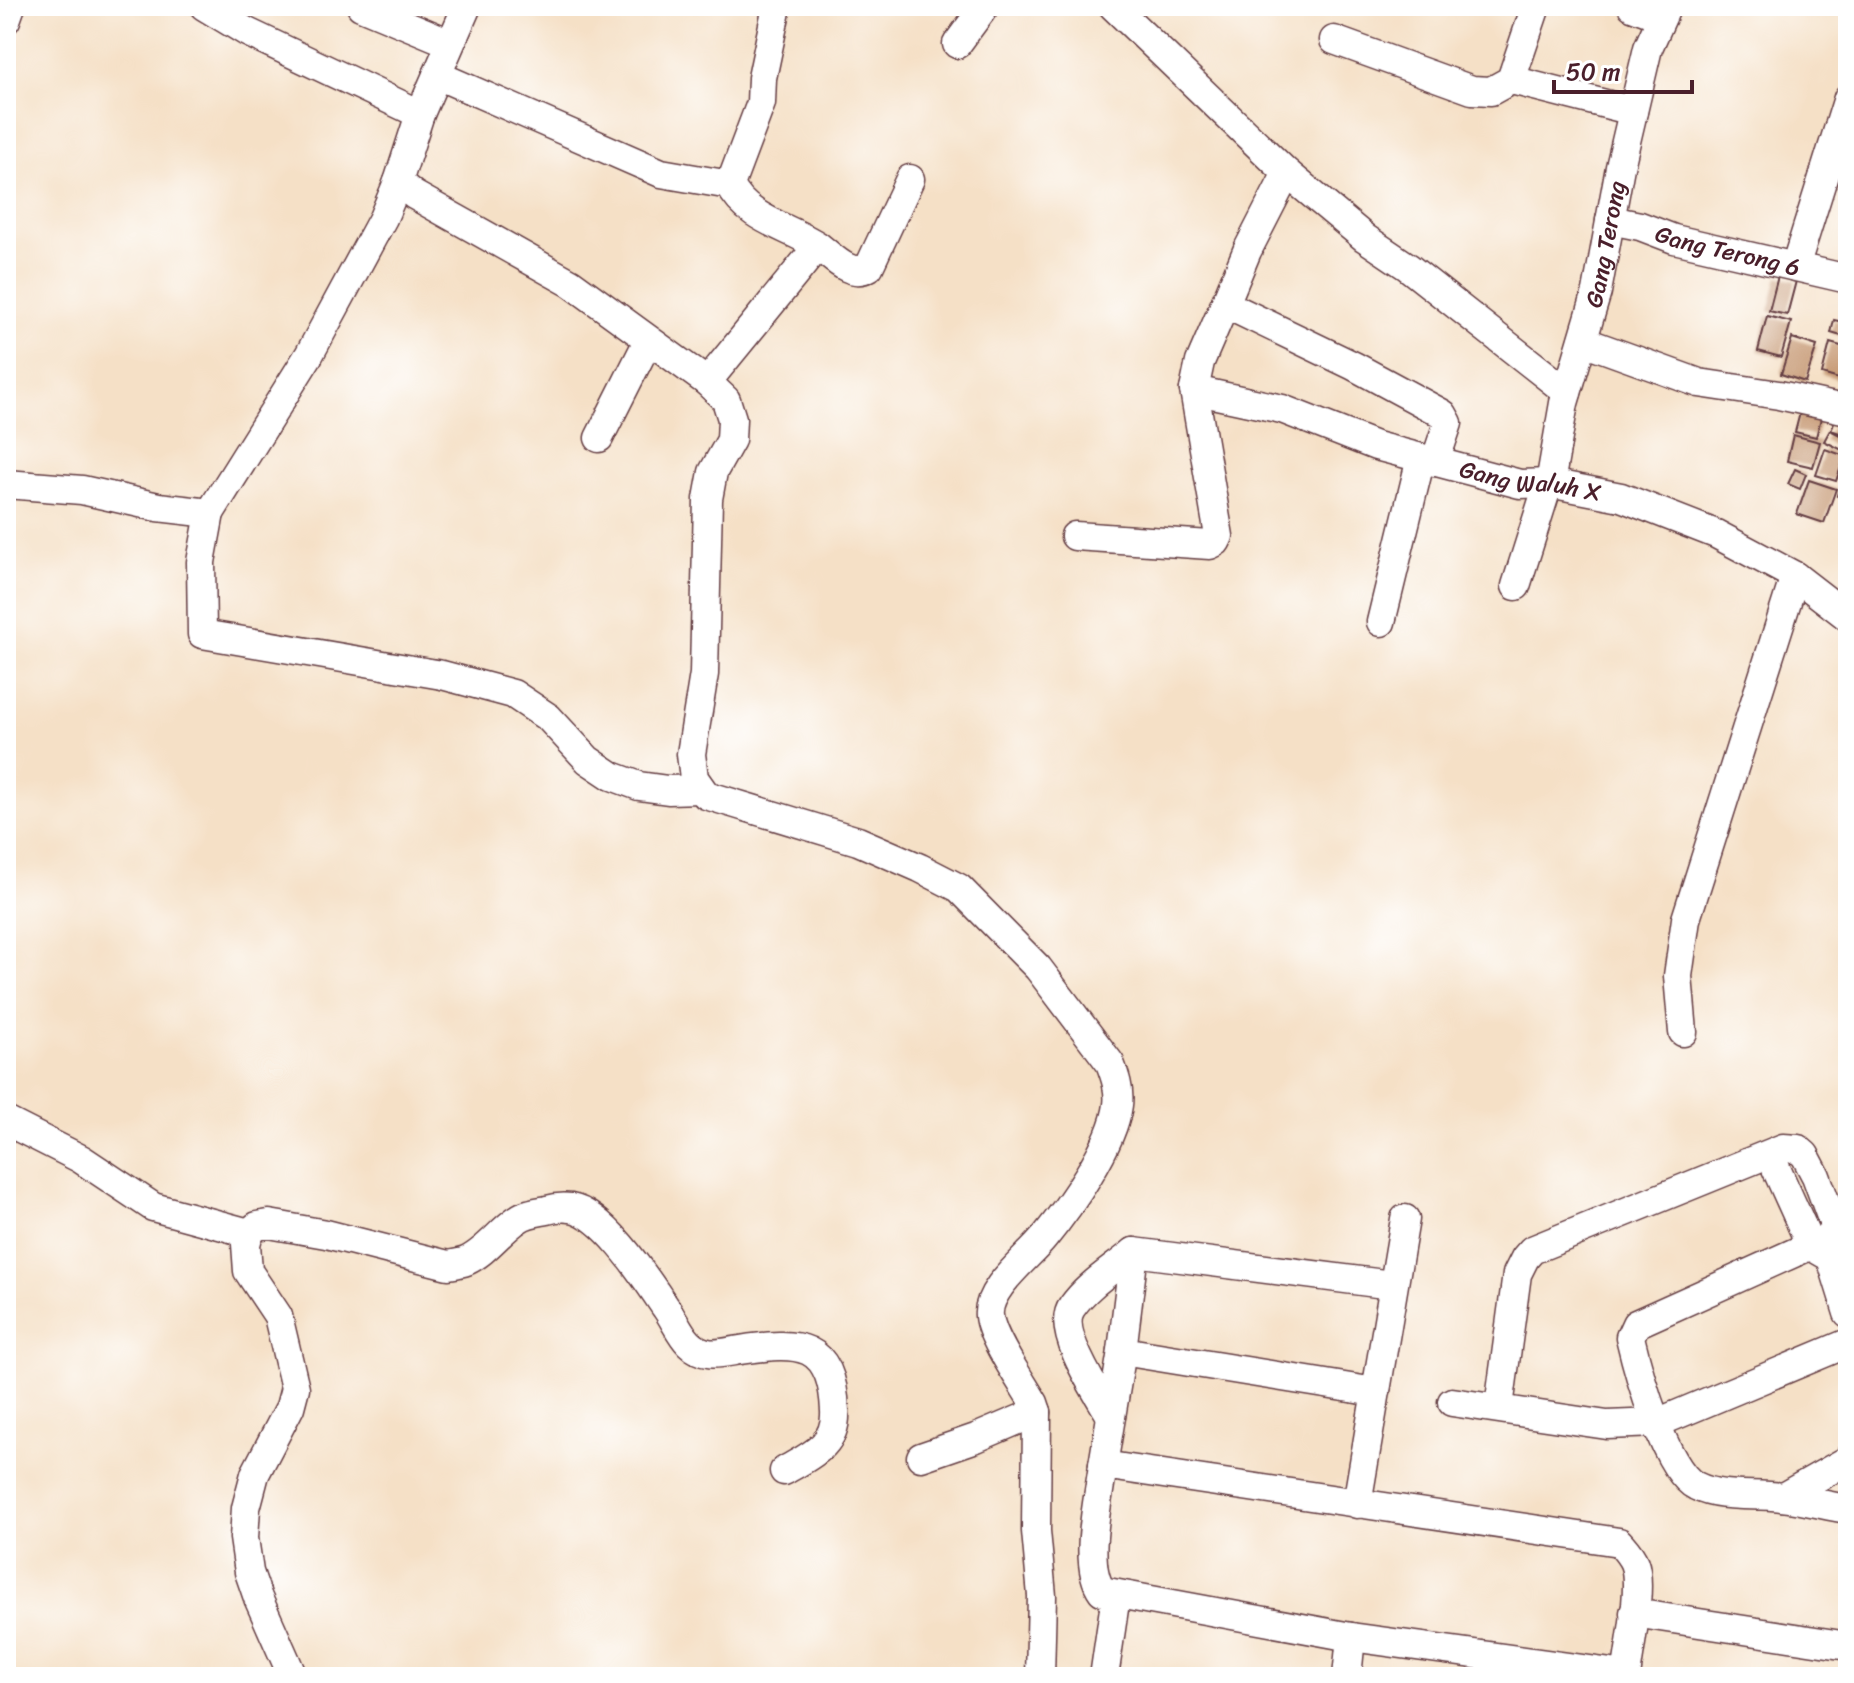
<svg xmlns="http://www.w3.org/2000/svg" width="1854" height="1683" font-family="Sriracha,sans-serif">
<rect width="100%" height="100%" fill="#fff"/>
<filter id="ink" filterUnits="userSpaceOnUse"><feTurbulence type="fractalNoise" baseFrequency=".0125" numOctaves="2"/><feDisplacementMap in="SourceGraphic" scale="16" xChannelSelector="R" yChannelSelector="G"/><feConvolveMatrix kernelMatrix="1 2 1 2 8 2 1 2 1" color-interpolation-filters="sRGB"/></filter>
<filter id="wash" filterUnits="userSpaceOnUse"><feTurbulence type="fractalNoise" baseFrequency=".006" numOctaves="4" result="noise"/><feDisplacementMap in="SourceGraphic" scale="32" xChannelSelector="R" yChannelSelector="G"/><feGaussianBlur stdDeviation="1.8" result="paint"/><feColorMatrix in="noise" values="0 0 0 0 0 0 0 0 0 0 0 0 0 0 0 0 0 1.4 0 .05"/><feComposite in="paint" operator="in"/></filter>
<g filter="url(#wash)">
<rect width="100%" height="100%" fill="#f5e0c6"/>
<g id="blocks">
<g fill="#c99e7a">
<polygon points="1778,276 1796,281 1787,315 1769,311"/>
<polygon points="1848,289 1848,319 1840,317"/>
<polygon points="1767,316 1791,322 1781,357 1758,351"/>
<polygon points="1834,320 1848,323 1848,338 1831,333"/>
<polygon points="1792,338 1817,346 1805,382 1781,374"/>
<polygon points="1830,343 1848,348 1842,380 1822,374"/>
<polygon points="1801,409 1822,414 1816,437 1795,432"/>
<polygon points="1837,415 1848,419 1848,436 1831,430"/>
<polygon points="1830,430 1848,439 1848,453 1824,441"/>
<polygon points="1793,435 1820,442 1813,467 1787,461"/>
<polygon points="1825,449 1845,456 1836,481 1816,475"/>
<polygon points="1847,464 1848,464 1848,500 1837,496"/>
<polygon points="1795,469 1806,474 1800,489 1788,484"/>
<polygon points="1809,480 1836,489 1824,523 1797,514"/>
</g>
</g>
</g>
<g filter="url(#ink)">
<use href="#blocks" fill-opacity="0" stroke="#643c42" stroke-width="2"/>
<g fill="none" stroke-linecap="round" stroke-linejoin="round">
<defs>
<g id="minor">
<polyline points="204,6 247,32 420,114"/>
<polyline points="361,6 450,43"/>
<path d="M 467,6 L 420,114 L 398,182 L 414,195 L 571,283 L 707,382 L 726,400 L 732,419 L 731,440 L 713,472 L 708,499 L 704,674 L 691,754 L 694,778 L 706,795 L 858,841 L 920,868 L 959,888 L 1038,968 L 1110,1063 C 1115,1076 1120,1090 1118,1105 C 1113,1145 1070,1206 1044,1238 C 1028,1258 986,1289 989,1316 C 991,1338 1022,1382 1034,1403 L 1037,1412 L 1036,1531 L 1042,1596 L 1040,1677"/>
<polyline points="1113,6 1287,173 1365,238 1408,267 1567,392"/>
<polyline points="1632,6 1661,17"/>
<polyline points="6,20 11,6"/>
<polyline points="1334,40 1472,90 1491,91 1511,80 1536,6"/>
<polyline points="957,44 985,6"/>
<polyline points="437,75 661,173 730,185"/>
<polyline points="1511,80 1633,111"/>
<polyline points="1287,173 1247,251 1225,304 1354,366 1443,414 1448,423 1435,462"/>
<path id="s1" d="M 1610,220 L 1640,226 L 1674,239 L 1848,279"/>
<path d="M 818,246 C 833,257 850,278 869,267 L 910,179"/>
<polyline points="1795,267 1848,98"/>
<polyline points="1583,341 1699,383 1779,395 1848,410"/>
<path d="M 707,382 L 818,246 C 789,227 746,219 730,185 L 761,103 L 762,78 L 777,6"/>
<path id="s2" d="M 1194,390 L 1282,409 L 1376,446 L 1520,484 L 1549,483 L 1621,497 L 1716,534 L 1795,576 L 1848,617"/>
<polyline points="599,438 648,341"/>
<polyline points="6,484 82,490 158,507 210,513 309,355 383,218 398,182"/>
<polyline points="210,513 201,562 202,634 442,675 513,694 549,718 588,760 612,776 639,786 668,790 700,789"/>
<polyline points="1075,536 1210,545 1216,542 1219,536 1194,390 1200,362 1225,304"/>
<path id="s3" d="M 1516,586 L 1552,472 L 1564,403 L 1597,292 L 1620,167 L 1648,48 L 1667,6"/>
<polyline points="1381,622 1421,458"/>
<polyline points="1683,1032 1678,976 1686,919 1795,576"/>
<polyline points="6,1121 81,1159 153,1207 249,1233"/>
<polyline points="1770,1155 1811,1246 1825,1254"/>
<path d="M 1847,1229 L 1636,1324 L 1630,1337 C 1638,1371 1665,1471 1696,1486 C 1721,1499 1754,1493 1781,1497 C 1804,1499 1826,1506 1848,1509"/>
<polyline points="1122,1351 1375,1392"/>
<polyline points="1452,1402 1607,1425 1657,1423 1848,1343"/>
<polyline points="1499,1407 1517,1274 1525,1258 1532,1250 1783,1148 1798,1149 1805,1155 1816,1176 1837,1233 1831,1258 1848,1313"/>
<path d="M 1111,1416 C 1098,1394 1055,1330 1072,1307 C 1087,1285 1114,1269 1134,1252 L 1392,1285"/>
<polyline points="921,1457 976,1438 1037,1412"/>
<polyline points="1103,1465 1122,1351 1134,1252"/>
<polyline points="1783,1497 1848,1460"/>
<polyline points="1357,1504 1405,1219"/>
<polyline points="1634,1613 1848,1646"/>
<path d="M 293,1677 L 258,1598 L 249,1572 L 244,1538 L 246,1508 L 255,1474 L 290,1407 L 295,1388 L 278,1316 L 248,1271 L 246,1244 L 249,1233 L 257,1226 L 269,1224 L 326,1234 L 448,1265 C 454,1264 461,1263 466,1261 C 486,1252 500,1231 518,1219 C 526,1213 537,1212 547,1210 C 554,1208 563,1207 571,1208 C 605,1214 647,1280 666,1308 C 674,1319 680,1334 689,1343 C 705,1359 721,1353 740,1350 C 799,1341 832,1341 835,1411 C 837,1446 809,1456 784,1471"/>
<polyline points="1104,1677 1116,1595"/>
<polyline points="1347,1677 1351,1637"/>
<path d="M 1626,1677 C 1629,1650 1643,1586 1634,1563 C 1631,1555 1625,1549 1619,1542 L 1103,1465 C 1099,1498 1082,1564 1102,1591 L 1351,1637 L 1626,1675"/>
</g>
</defs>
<use href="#minor" stroke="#643c42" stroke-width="31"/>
<use href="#minor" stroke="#fff" stroke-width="28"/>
</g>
</g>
<g text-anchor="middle" stroke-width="6" stroke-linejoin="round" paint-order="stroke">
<g font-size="24" fill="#4a1f2b" stroke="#fff">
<text dy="8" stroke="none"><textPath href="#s3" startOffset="354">Gang Terong</textPath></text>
<text dy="8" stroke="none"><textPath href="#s1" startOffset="122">Gang Terong 6</textPath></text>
<text dy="8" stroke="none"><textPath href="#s2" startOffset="350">Gang Waluh X</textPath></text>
</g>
</g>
<rect width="1854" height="1683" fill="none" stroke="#fff" stroke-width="32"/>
<path d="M1554 80v12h138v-12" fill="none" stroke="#4a1f2b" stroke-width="4"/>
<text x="1566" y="80" font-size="24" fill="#4a1f2b" stroke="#ffffff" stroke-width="6" paint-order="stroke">50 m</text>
</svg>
